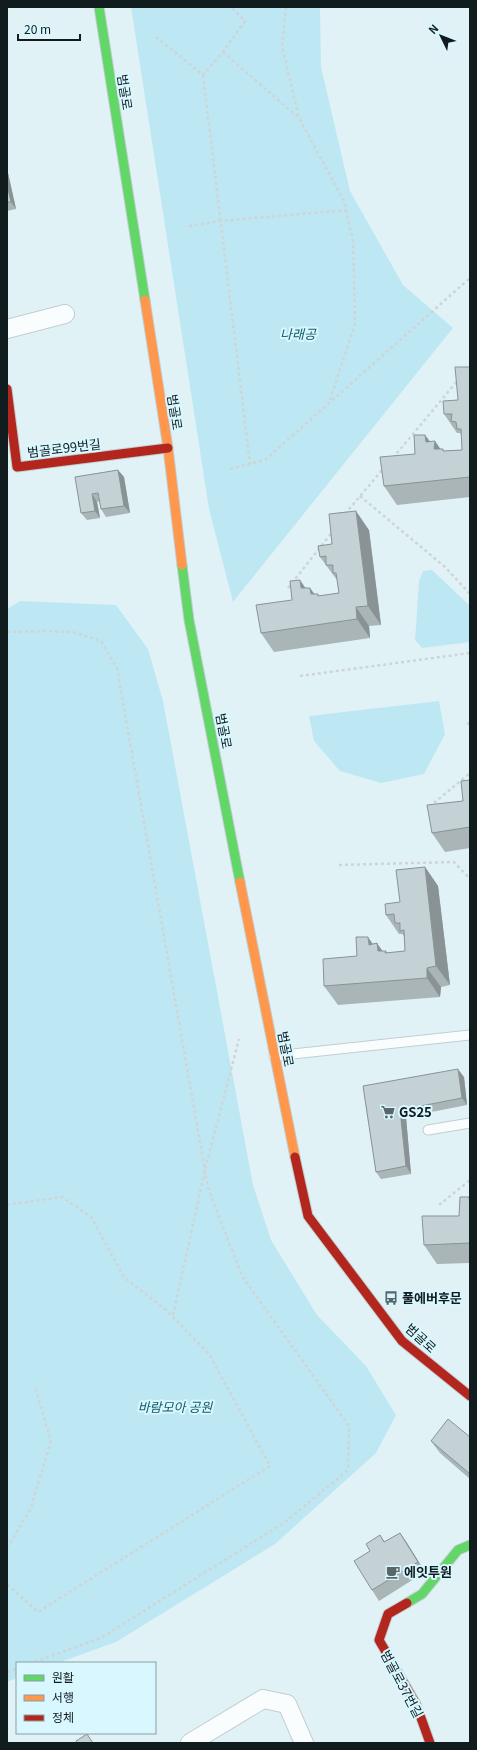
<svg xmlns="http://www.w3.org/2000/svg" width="477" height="1750" font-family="Georgia,'Noto Sans KR',serif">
<rect width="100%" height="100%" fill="#e1f2f6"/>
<g fill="#bde8f3">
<polygon points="131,7 320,7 321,67 350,191 403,285 453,328 233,602 209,509"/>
<polygon points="432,570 470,606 470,642 422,648 415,640 419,581 423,571"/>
<polygon points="20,601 116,605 148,649 163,701 253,1185 271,1240 317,1315 366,1366 396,1415 376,1453 275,1544 116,1642 58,1663 17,1663 17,1678 7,1682 7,609"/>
<polygon points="439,701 445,734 424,774 381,783 340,771 314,741 309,716"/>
</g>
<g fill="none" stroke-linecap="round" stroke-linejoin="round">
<defs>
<g id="lane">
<polyline points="274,1056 470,1035"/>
<polyline points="428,1130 470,1123"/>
</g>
<g id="street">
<polyline points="7,329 65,314"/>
<polyline points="190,1743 263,1699 287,1704 304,1743"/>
</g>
<g id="fast">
<polyline points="99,7 145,300"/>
<polyline points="182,565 189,620 240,882"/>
<polyline points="407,1603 422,1594 458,1550 470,1545"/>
</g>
<g id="slow">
<polyline points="145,300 168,448 182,565"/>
<polyline points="240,882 295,1157"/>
</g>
<g id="jam">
<polyline points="7,389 17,467 168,448"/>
<polyline points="295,1157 308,1216 402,1341 470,1396"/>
<polyline points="407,1603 388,1614 379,1640 416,1704 430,1743"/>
</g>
</defs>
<use href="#lane" stroke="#c1ced1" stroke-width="11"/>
<use href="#street" stroke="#c1ced1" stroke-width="20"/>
<use href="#fast" stroke="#c1ced1" stroke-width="11"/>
<use href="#slow" stroke="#c1ced1" stroke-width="11"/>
<use href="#jam" stroke="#c1ced1" stroke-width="11"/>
<g stroke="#cfd4d5" stroke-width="2.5" stroke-dasharray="3 3" stroke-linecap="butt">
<polyline points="286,7 282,46 299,118"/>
<polyline points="156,37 203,75 223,52 245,21 231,7"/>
<polyline points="223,52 299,118 344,201 353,241 355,324 329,403"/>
<polyline points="203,75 250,464"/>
<polyline points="189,226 221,221 346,210"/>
<polyline points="393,458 458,380"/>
<polyline points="230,469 265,460 470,278"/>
<polyline points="360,496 445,567 470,594"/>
<polyline points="345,514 383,469"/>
<polyline points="288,588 333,531"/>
<polyline points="7,632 47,631 73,632 101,641 117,668 208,1188 242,1276 349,1426 348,1470 285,1522 101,1638 32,1663"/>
<polyline points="300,676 470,653"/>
<polyline points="467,724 470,723"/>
<polyline points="434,803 470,773"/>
<polyline points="339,865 454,862 470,879"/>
<polyline points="7,1205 62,1197 91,1217 124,1277 167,1311 209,1354 270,1466 38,1612 7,1584"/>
<polyline points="439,1205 470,1180"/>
<polyline points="173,1315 205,1170 239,1039"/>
<polyline points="7,1548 30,1510 51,1441 35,1387"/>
<polyline points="7,1672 17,1669"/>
</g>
<use href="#lane" stroke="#fafdfe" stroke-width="9"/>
<use href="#street" stroke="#fafdfe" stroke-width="18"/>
<use href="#fast" stroke="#63d668" stroke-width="9"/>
<use href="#slow" stroke="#ff974d" stroke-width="9"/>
<use href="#jam" stroke="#b3261e" stroke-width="9"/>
</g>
<g fill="#a9b5b7">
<polygon points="7,172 8,173 16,209 7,211"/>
<polygon points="470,367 470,497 397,505 384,486 415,454 425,435 430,441 440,449 445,451 462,450 462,436 460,433 457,433 444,414 458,400"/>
<polygon points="118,470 124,477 130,513 106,517 101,509 100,501 97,502 100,518 87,520 81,513 75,477"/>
<polygon points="369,530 381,625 369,626 370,638 274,652 261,633 292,600 306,588 310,588 314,594 318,594 319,596 339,593 337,580 320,557"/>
<polygon points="470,780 470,848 445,852 432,833 463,801"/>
<polygon points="425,867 438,886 450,985 441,987 440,997 338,1005 324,986 357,956 373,944 382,951 386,951 387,953 405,951 404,936 402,934 399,934 386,915 400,902"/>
<polygon points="464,1077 467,1105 406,1117 411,1174 381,1179 376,1172 363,1086"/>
<polygon points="469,1197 470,1198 470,1263 437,1264 424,1245 459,1216"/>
<polygon points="470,1437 470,1479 440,1453 431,1441"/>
<polygon points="400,1533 407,1543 425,1572 379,1601 372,1590 370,1551 380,1535 385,1542"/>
</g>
<g fill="#899395">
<polygon points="7,172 8,173 16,209 11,202 7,185"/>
<polygon points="425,435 434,448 435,441 448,460 426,442"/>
<polygon points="118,470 124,477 130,513 124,506"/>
<polygon points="92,494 97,502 100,518 95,511"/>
<polygon points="356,511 369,530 381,625 368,606"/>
<polygon points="300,580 313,599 301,588"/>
<polygon points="310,588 323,606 311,594"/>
<polygon points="356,607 369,626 370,638 357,619"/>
<polygon points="425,867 438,886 450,985 436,966"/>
<polygon points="368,937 381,956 369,945"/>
<polygon points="377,943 390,962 378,951"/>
<polygon points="427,968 441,987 440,997 427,978"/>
<polygon points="458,1069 464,1077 467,1105 462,1098"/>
<polygon points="400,1110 406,1117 411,1174 406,1166"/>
<polygon points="400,1533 407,1543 425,1572 418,1562"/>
</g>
<g fill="#c4d2d5" stroke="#899395">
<polygon points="7,185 11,202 7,202"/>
<polygon points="455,367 470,367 470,477 384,486 380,457 415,454 414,435 425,435 426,442 435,441 434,449 443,449 443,451 462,450 461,429 457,429 456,422 451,421 452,414 444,414 443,401 458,400"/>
<polygon points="118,470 124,506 101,509 98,493 92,494 95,511 81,513 75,477"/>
<polygon points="356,511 368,606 356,607 357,619 261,633 256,605 292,600 290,581 300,580 301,588 310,588 311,594 318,594 318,596 339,593 336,573 333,573 333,565 326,565 326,556 320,557 318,546 332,544 329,514"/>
<polygon points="470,780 470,827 432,833 427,805 463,801 461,781"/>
<polygon points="425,867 436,966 427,968 427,978 324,986 323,959 357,956 356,937 368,937 369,945 377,943 378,951 386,951 385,953 405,951 404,930 400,931 400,923 395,923 394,914 386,915 385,904 400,902 396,870"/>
<polygon points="458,1069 462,1098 400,1110 406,1166 376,1172 363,1086"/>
<polygon points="460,1197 469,1197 470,1205 470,1243 424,1245 422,1216 459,1216"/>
<polygon points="448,1419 470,1437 470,1474 431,1441"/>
<polygon points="400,1533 418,1562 372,1590 354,1561 370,1551 366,1544 380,1535 384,1542"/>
<polygon points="87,1734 93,1743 77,1743 76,1741"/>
</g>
<defs>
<symbol id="supermarket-bare" viewBox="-9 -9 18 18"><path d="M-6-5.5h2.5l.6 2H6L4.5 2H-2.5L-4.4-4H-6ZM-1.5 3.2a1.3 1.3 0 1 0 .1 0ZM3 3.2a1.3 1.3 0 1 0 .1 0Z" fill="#5a676a" stroke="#d8f7ff" stroke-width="2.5" paint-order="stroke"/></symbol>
<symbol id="bus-bare" viewBox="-9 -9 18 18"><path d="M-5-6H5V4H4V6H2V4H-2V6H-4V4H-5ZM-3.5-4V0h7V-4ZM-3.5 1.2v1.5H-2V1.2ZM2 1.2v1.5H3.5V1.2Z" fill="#5a676a" stroke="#d8f7ff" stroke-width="2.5" paint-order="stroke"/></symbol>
<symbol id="cafe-bare" viewBox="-9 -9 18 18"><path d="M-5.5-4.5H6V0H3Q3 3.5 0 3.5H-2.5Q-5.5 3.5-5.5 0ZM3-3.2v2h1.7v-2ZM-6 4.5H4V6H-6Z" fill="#5a676a" stroke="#d8f7ff" stroke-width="2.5" paint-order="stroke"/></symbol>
</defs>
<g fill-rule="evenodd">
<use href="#supermarket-bare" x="378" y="1102" width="20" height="20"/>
<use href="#bus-bare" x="381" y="1288" width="20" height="20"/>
<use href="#cafe-bare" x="383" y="1562" width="20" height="20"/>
</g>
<g text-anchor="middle" stroke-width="4" stroke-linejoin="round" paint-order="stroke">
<g font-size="13" fill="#111c1e" stroke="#d8f7ff">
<text transform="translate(125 92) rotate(81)" y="5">범골로</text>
<text transform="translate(175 412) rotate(81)" y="5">범골로</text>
<text transform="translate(64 448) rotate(-7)" y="5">범골로99번길</text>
<text transform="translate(224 731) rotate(79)" y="5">범골로</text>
<text transform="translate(286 1049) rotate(79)" y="5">범골로</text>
<text transform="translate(421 1338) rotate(42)" y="5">범골로</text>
<text transform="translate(402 1684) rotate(62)" y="5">범골로37번길</text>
</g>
<g font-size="13" font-style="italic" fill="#115b69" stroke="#d8f7ff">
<text x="298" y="339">나래공</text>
<text x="175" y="1412">바람모아 공원</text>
</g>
<g font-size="13" font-weight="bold" fill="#111c1e" stroke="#d8f7ff" text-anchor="start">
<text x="399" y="1117">GS25</text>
<text x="402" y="1303">풀에버후문</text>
<text x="404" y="1577">에잇투원</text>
</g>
</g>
<rect width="477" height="1750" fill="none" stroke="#111c1e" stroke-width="16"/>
<rect x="16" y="1662" width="140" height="72" fill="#d8f7ff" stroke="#889fa5"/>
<rect x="24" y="1675" width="20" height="6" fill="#63d668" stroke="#889fa5"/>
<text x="52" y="1682" font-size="12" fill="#111c1e">원활</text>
<rect x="24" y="1695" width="20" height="6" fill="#ff974d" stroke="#889fa5"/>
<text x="52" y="1702" font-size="12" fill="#111c1e">서행</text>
<rect x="24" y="1715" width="20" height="6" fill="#b3261e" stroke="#889fa5"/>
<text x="52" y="1722" font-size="12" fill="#111c1e">정체</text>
<g transform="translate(441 36) rotate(313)" stroke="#d8f7ff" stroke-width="3" paint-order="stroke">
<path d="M0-3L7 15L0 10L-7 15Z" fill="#111c1e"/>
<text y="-6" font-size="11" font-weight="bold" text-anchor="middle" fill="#111c1e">N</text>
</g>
<path d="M18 34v6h62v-6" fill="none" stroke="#111c1e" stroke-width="2"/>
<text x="24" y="34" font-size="12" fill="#111c1e" stroke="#d8f7ff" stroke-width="3" paint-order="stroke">20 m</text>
</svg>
